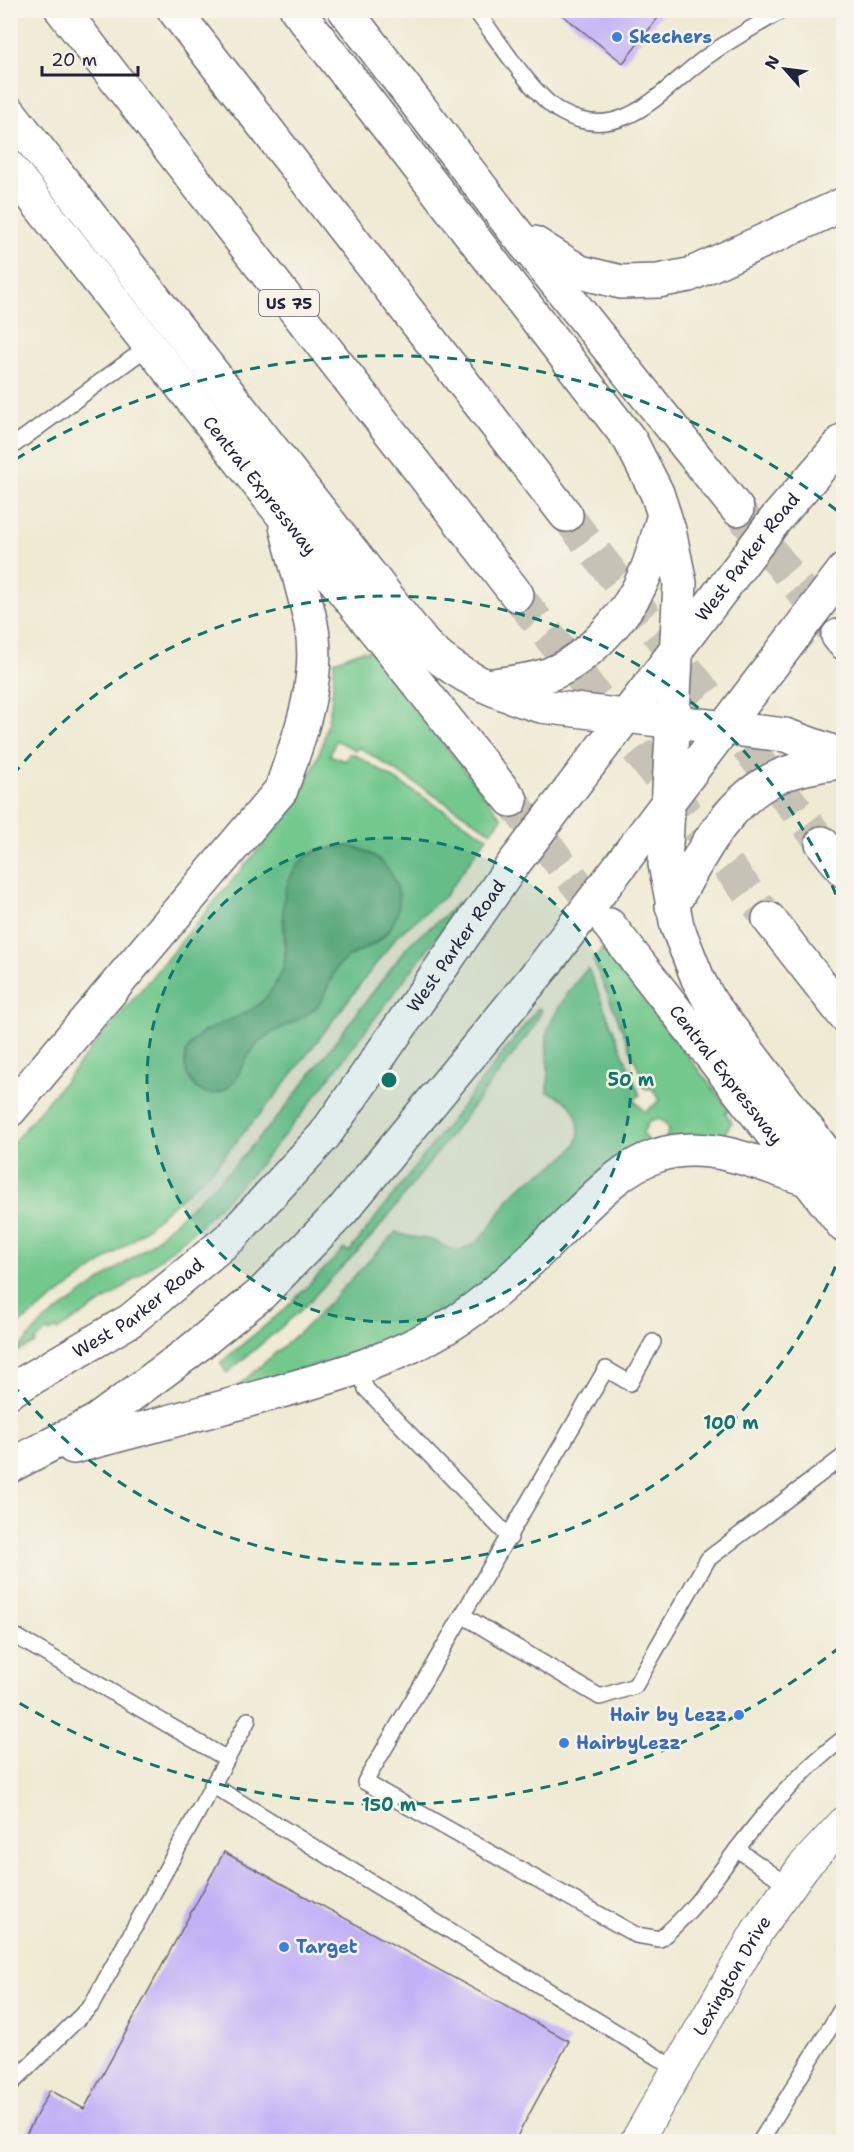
<svg xmlns="http://www.w3.org/2000/svg" width="854" height="2152" font-family="'Shantell Sans',sans-serif">
<rect width="100%" height="100%" fill="#f7f3e8"/>
<filter id="ink" filterUnits="userSpaceOnUse"><feTurbulence type="fractalNoise" baseFrequency=".0167" numOctaves="2"/><feDisplacementMap in="SourceGraphic" scale="12" xChannelSelector="R" yChannelSelector="G"/><feConvolveMatrix kernelMatrix="1 2 1 2 8 2 1 2 1" color-interpolation-filters="sRGB"/></filter>
<filter id="wash" filterUnits="userSpaceOnUse"><feTurbulence type="fractalNoise" baseFrequency=".008" numOctaves="4" result="noise"/><feDisplacementMap in="SourceGraphic" scale="24" xChannelSelector="R" yChannelSelector="G"/><feGaussianBlur stdDeviation="1.35" result="paint"/><feColorMatrix in="noise" values="0 0 0 0 0 0 0 0 0 0 0 0 0 0 0 0 0 1.4 0 .05"/><feComposite in="paint" operator="in"/></filter>
<g filter="url(#wash)">
<rect width="100%" height="100%" fill="#efead3"/>
<g fill="#72c88d" stroke="#4a7564" stroke-width="1.5" fill-rule="evenodd">
<path d="M 363,650 L 365,652 L 370,650 L 502,818 L 491,832 L 359,747 L 356,750 L 336,740 L 330,755 L 345,761 L 349,754 L 354,754 L 487,837 L 445,896 L 397,936 L 277,1094 L 212,1170 L 134,1239 L 11,1330 L 11,1145 L 288,814 C 320,767 334,718 334,661 ZM 359,848 C 397,864 414,909 380,940 C 368,950 352,952 341,963 C 330,974 330,989 321,999 C 309,1013 299,1017 283,1025 C 259,1037 245,1058 233,1082 L 187,1074 L 186,1051 L 203,1032 L 249,1013 L 265,1000 L 271,992 L 285,964 L 283,913 L 293,872 L 316,851 Z"/>
<path d="M 458,902 L 461,905 L 305,1110 L 255,1170 L 197,1228 L 165,1255 L 115,1294 L 57,1331 L 56,1328 L 49,1333 L 48,1330 L 35,1341 L 36,1343 L 15,1353 L 43,1322 L 150,1245 L 232,1168 L 282,1112 L 407,947 C 422,930 443,921 458,902 Z"/>
<path d="M 603,948 L 730,1110 L 725,1113 L 732,1122 L 721,1139 L 665,1140 L 668,1132 L 666,1124 L 659,1119 L 650,1120 L 643,1132 L 646,1139 L 653,1144 L 478,1289 L 394,1341 L 233,1390 L 309,1324 L 396,1232 C 407,1238 415,1237 427,1239 C 441,1241 450,1254 466,1248 C 491,1238 498,1208 517,1190 C 538,1169 590,1158 577,1118 C 572,1103 561,1096 547,1092 C 551,1073 545,1055 547,1036 C 549,1017 575,982 588,968 L 640,1095 L 634,1100 L 645,1112 L 660,1100 L 651,1087 L 647,1089 L 642,1086 L 645,1084 L 593,960 Z"/>
<polygon points="538,1008 542,1010 532,1030 375,1233 299,1312 227,1373 220,1363 285,1309 344,1249 349,1252"/>
</g>
<path fill="#5dac78" stroke="#40675a" stroke-width="1.5" d="M 349,846 C 390,853 417,900 385,934 C 373,948 353,950 340,964 C 328,976 328,995 317,1007 C 300,1023 276,1026 259,1042 C 244,1055 239,1084 221,1092 C 211,1096 199,1093 193,1084 C 188,1078 185,1071 185,1063 C 185,1020 249,1026 270,992 C 276,984 282,973 284,964 C 289,949 284,930 283,914 C 282,890 293,860 318,850 C 327,847 339,847 349,846 Z"/>
<g id="blocks">
<g fill="#c3b1f7">
<polygon points="556,10 664,10 623,63"/>
<polygon points="224,1852 569,2041 514,2142 22,2142 50,2090 84,2109"/>
</g>
</g>
</g>
<g filter="url(#ink)">
<use href="#blocks" fill-opacity="0" stroke="#6a6870" stroke-width="1.5"/>
<g fill="none" stroke-linecap="round" stroke-linejoin="round">
<g stroke="#c6c2b5" stroke-width="33" stroke-dasharray="33 16" stroke-linecap="butt">
<polyline points="737,509 838,636"/>
<polyline points="511,800 608,924"/>
</g>
<g stroke="#c6c2b5" stroke-width="33" stroke-dasharray="33 16" stroke-linecap="butt">
<polyline points="566,515 822,843"/>
<polyline points="517,595 769,919"/>
</g>
<defs>
<g id="service">
<path d="M 475,10 C 497,38 532,95 561,112 C 625,148 666,83 712,53 C 735,37 759,24 783,10"/>
<polyline points="10,448 149,346"/>
<path d="M 653,1342 L 630,1383 L 606,1369 L 365,1782 L 636,1935 L 660,1939 C 694,1911 714,1879 741,1844 C 770,1806 805,1767 844,1738"/>
<polyline points="359,1369 366,1389 510,1538"/>
<polyline points="462,1615 600,1697 635,1686 708,1559 844,1456"/>
<polyline points="10,1633 227,1759 91,2006 10,2085"/>
<polyline points="227,1759 248,1720"/>
<polyline points="212,1785 678,2070"/>
<polyline points="737,1849 789,1886"/>
<polyline points="760,2142 844,2005"/>
</g>
<g id="minor">
<path id="s1" d="M 636,2142 L 758,1930 L 803,1867 L 844,1823"/>
</g>
<g id="secondary">
<polyline points="297,10 630,440 657,493 669,530 680,583 665,864 677,926 698,979 711,1003 844,1177"/>
<polyline points="345,10 513,229 737,509"/>
<path d="M 10,113 L 424,644 C 455,676 499,694 541,706 L 785,735 L 844,756"/>
<path id="s2" d="M 10,168 L 285,518 L 511,800"/>
<polyline points="534,243 580,272 621,282 658,281 689,275 844,204"/>
<polyline points="838,636 844,643"/>
<path d="M 487,686 C 508,683 530,681 550,674 C 589,659 631,611 646,572 C 654,553 658,534 664,515"/>
<path d="M 672,906 C 699,858 726,799 780,776 C 800,767 822,765 844,761"/>
<path id="s3" d="M 609,925 L 844,1226"/>
<path d="M 10,1110 L 281,790 C 299,738 322,680 311,624 C 304,591 294,559 286,526"/>
<path id="s4" d="M 10,1391 L 131,1320 L 231,1237 L 324,1136 L 512,866 L 775,520 L 844,440"/>
<path d="M 73,1447 C 140,1429 208,1412 274,1393 C 335,1376 393,1360 447,1327 C 492,1300 530,1261 567,1224 C 593,1199 620,1168 656,1156 C 707,1138 761,1165 809,1180"/>
<polyline points="10,1466 96,1421 188,1353 261,1294 342,1211 543,967 844,570"/>
</g>
<g id="motorway">
<polyline points="62,10 517,595"/>
<polyline points="174,10 566,515"/>
<polyline points="822,843 844,871"/>
<polyline points="769,919 844,1015"/>
</g>
</defs>
<use href="#service" stroke="#6a6870" stroke-width="18"/>
<use href="#minor" stroke="#6a6870" stroke-width="34"/>
<use href="#secondary" stroke="#6a6870" stroke-width="36"/>
<use href="#motorway" stroke="#6a6870" stroke-width="36"/>
<use href="#service" stroke="#fff" stroke-width="15"/>
<use href="#minor" stroke="#fff" stroke-width="32"/>
<use href="#secondary" stroke="#fff" stroke-width="33"/>
<use href="#motorway" stroke="#fff" stroke-width="33"/>
</g>
</g>
<circle cx="389" cy="1080" r="242" fill="#0f766e" fill-opacity=".12"/>
<g fill="none" stroke="#0f766e" stroke-width="3" stroke-dasharray="10 8">
<circle cx="389" cy="1080" r="242"/>
<path d="M842 1250A484 484 0 0 1 13 1385M13 775A484 484 0 0 1 842 910"/>
<path d="M840 1647A725 725 0 0 1 16 1701M16 459A725 725 0 0 1 840 513"/>
</g>
<g fill="#3f7fe0" stroke="#f7f3e8" stroke-width="2">
<circle cx="617" cy="37" r="6"/>
<circle cx="739" cy="1715" r="6"/>
<circle cx="564" cy="1743" r="6"/>
<circle cx="284" cy="1947" r="6"/>
</g>
<g text-anchor="middle" stroke-width="5" stroke-linejoin="round" paint-order="stroke">
<rect fill="#f7f3e8" stroke="#62616f" stroke-width="1.5" x="259" y="290" width="60" height="26" rx="4.5"/>
<g font-size="16" font-weight="bold" fill="#22223b">
<text x="289" y="309">US 75</text>
</g>
<g font-size="18" font-weight="bold" fill="#366cbe" stroke="#f7f3e8" text-anchor="start">
<text x="629" y="43">Skechers</text>
<text x="727" y="1721" text-anchor="end">Hair by Lezz</text>
<text x="576" y="1749">HairbyLezz</text>
<text x="296" y="1953">Target</text>
</g>
<g font-size="18" fill="#22223b" stroke="#f7f3e8">
<text dy="6" stroke="none"><textPath href="#s2" startOffset="404">Central Expressway</textPath></text>
<text dy="6" stroke="none"><textPath href="#s4" startOffset="1125">West Parker Road</textPath></text>
<text dy="6" stroke="none"><textPath href="#s4" startOffset="639">West Parker Road</textPath></text>
<text dy="6" stroke="none"><textPath href="#s3" startOffset="190">Central Expressway</textPath></text>
<text dy="6" stroke="none"><textPath href="#s4" startOffset="153">West Parker Road</textPath></text>
<text dy="6" stroke="none"><textPath href="#s1" startOffset="192">Lexington Drive</textPath></text>
</g>
</g>
<circle cx="389" cy="1080" r="9" fill="#0f766e" stroke="#f7f3e8" stroke-width="3"/>
<g font-size="18" text-anchor="middle" font-weight="bold" fill="#0f766e" stroke="#f7f3e8" stroke-width="5" stroke-linejoin="round" paint-order="stroke">
<text x="631" y="1086">50 m</text>
<text x="731" y="1429">100 m</text>
<text x="389" y="1811">150 m</text>
</g>
<rect width="854" height="2152" fill="none" stroke="#f7f3e8" stroke-width="36"/>
<g transform="translate(785 69) rotate(298)" stroke="#f7f3e8" stroke-width="4.5" paint-order="stroke">
<path d="M0-4.5L10 22L0 15L-10 22Z" fill="#22223b"/>
<text y="-9" font-size="16" font-weight="bold" text-anchor="middle" fill="#22223b">N</text>
</g>
<path d="M42 66v9h96v-9" fill="none" stroke="#22223b" stroke-width="3"/>
<text x="51" y="66" font-size="18" fill="#22223b" stroke="#f7f3e8" stroke-width="4.5" paint-order="stroke">20 m</text>
</svg>
